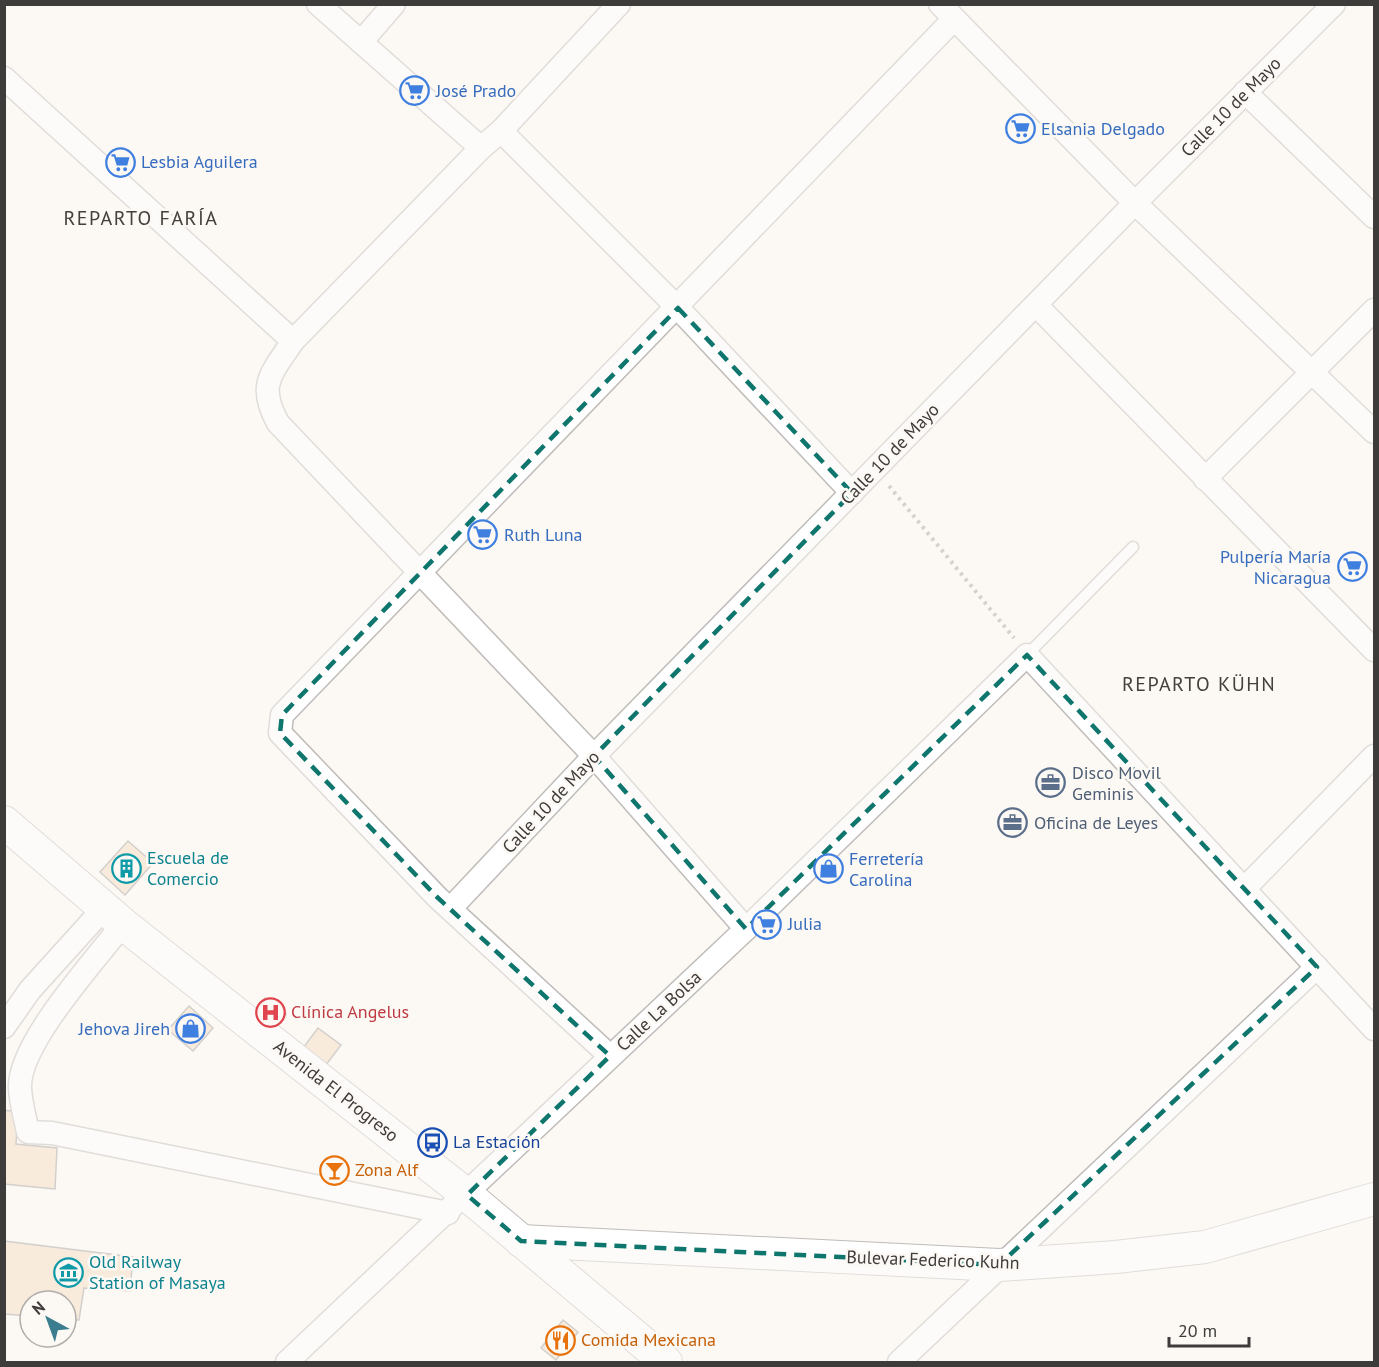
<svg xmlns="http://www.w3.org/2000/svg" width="1379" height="1367" font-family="'PT Sans',sans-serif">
<rect width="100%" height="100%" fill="#fcf8f4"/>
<g fill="#f6dcbf" stroke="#a19e9b" stroke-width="1.5">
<polygon points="128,841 153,863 125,895 100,872"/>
<polygon points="265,998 286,1014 276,1027 255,1011"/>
<polygon points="189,1006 213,1028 193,1051 168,1030"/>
<polygon points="318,1028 341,1045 326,1065 303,1048"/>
<polygon points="4,1110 18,1112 16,1144 57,1148 55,1189 4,1184"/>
<polygon points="4,1241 133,1257 130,1291 84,1288 79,1320 66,1319 66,1301 30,1301 30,1316 4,1314"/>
<polygon points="563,1320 578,1332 556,1360 541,1348"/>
</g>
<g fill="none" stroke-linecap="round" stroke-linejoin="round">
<defs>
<polyline id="lane" points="1027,655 1133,547"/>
<g id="street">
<polyline points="318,4 481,148"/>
<path d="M 619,4 L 501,131 L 481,148 L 293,341 C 271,374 257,385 278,423 L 594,756 L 746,929"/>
<polyline points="940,4 1135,203 1374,432"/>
<polyline points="361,42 394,4"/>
<polyline points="4,78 293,341"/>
<polyline points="1245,92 1374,217"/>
<polyline points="501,131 678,308 852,493"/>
<polyline points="1036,305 1374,650"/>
<polyline points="1205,479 1374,310"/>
<polyline points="1245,888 1374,756"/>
<polyline points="451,908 594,756 1135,203 1334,4"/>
<path d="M 123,924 C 96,959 20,1042 20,1086 C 20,1101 25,1117 28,1132 L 52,1133 L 448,1213"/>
<polyline points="4,1027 30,990 105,907"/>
<polyline points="610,1056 437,897 280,733 282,715 954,19"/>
<polyline points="287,1362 746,929 1027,655 1374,1029"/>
<polyline points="899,1362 1317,967"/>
</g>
<g id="secondary">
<polyline points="4,822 123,924 467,1195 666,1362"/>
<polyline points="521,1241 999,1265 1116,1257 1205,1247 1374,1199"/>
</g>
</defs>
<use href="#lane" stroke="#bfbcb9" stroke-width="13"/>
<use href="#street" stroke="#bfbcb9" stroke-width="25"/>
<use href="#secondary" stroke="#bfbcb9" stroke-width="34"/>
<polyline stroke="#a6a3a1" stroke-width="4" stroke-dasharray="3 4.5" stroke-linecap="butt" points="889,486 1014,638"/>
<use href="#lane" stroke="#fff" stroke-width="10"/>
<use href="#street" stroke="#fff" stroke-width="22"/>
<use href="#secondary" stroke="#fff" stroke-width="32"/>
</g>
<path d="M0 0H1379V1367H0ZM 678,308 L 852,493 L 594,756 L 746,929 L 1027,655 L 1317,967 L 999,1265 L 521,1241 L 467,1195 L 610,1056 L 437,897 L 280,733 L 282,715 Z" fill="#fcf8f4" fill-opacity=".55" fill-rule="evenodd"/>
<path fill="none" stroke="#0f766e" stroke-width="4.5" stroke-dasharray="12 8" stroke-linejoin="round" d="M 678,308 L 852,493 L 594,756 L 746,929 L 1027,655 L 1317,967 L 999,1265 L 521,1241 L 467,1195 L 610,1056 L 437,897 L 280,733 L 282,715 Z"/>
<defs>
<symbol id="supermarket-ring" viewBox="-11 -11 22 22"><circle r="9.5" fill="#fcf8f4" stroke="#3f7fe0" stroke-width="1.5"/><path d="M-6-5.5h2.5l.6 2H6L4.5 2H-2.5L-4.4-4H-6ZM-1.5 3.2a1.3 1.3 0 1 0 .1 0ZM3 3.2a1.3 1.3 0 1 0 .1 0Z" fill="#3f7fe0"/></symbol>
<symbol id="office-ring" viewBox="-11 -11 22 22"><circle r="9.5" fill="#fcf8f4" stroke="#5c6f8a" stroke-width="1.5"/><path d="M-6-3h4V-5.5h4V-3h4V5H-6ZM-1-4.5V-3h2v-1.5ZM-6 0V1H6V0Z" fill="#5c6f8a"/></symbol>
<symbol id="building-ring" viewBox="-11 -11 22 22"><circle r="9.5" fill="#fcf8f4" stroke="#0f9aa8" stroke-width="1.5"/><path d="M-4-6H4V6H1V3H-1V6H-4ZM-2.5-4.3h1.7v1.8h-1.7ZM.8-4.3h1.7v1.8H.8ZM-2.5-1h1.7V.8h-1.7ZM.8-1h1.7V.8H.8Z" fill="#0f9aa8"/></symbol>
<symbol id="shop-ring" viewBox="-11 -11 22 22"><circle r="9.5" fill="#fcf8f4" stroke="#3f7fe0" stroke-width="1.5"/><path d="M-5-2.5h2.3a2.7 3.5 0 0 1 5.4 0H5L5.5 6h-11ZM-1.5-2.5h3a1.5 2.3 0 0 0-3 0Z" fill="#3f7fe0"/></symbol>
<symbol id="hospital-ring" viewBox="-11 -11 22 22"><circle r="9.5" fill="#fcf8f4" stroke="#e0444e" stroke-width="1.5"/><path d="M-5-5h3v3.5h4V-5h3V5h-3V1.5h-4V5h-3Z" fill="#e0444e"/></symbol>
<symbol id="bus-ring" viewBox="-11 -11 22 22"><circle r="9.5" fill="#fcf8f4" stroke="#1a4fb4" stroke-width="1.5"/><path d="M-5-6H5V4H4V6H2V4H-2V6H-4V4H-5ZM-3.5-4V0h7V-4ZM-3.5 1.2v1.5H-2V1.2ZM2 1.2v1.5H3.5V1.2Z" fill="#1a4fb4"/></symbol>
<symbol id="bar-ring" viewBox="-11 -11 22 22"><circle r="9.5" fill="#fcf8f4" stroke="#e8710a" stroke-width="1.5"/><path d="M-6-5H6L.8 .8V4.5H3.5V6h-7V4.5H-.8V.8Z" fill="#e8710a"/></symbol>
<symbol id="museum-ring" viewBox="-11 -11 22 22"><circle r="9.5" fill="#fcf8f4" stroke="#0f9aa8" stroke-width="1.5"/><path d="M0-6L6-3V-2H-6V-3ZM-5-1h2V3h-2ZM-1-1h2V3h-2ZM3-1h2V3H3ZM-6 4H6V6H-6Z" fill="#0f9aa8"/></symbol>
<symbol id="restaurant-ring" viewBox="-11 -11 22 22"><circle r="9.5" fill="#fcf8f4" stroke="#e8710a" stroke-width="1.5"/><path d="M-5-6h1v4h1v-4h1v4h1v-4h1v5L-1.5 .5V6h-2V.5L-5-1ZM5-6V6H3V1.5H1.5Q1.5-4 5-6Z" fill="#e8710a"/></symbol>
</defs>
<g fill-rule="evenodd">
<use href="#supermarket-ring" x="398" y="74" width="33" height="33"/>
<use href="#supermarket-ring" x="1004" y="112" width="33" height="33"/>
<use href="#supermarket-ring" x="104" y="146" width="33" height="33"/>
<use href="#supermarket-ring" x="466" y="518" width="33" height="33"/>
<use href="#supermarket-ring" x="1336" y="550" width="33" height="33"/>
<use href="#office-ring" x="1034" y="766" width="33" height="33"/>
<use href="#office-ring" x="996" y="806" width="33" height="33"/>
<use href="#building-ring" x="110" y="852" width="33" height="33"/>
<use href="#shop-ring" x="812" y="852" width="33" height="33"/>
<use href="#supermarket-ring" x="750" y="908" width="33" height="33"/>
<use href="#hospital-ring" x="254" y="996" width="33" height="33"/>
<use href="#shop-ring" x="174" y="1012" width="33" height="33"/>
<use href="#bus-ring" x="416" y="1126" width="33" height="33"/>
<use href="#bar-ring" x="318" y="1154" width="33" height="33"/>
<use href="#museum-ring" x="52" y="1256" width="33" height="33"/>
<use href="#restaurant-ring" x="544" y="1324" width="33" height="33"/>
</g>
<g text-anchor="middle" stroke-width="5" stroke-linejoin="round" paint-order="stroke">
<g font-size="18" fill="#366cbe" stroke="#fcf8f4" text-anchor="start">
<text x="436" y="97">José Prado</text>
<text x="1041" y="135">Elsania Delgado</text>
<text x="141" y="168">Lesbia Aguilera</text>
<text x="504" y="541">Ruth Luna</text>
<text x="1331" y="563" text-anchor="end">Pulpería María<tspan x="1331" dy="21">Nicaragua</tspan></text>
<text x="849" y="865">Ferretería<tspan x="849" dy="21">Carolina</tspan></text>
<text x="788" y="930">Julia</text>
<text x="170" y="1035" text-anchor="end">Jehova Jireh</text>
</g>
<g font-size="18" fill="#3d3c3b" stroke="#fcf8f4">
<text transform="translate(1231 107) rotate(-45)" y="6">Calle 10 de Mayo</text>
<text transform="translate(890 454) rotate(-46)" y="6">Calle 10 de Mayo</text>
<text transform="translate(551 802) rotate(-47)" y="6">Calle 10 de Mayo</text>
<text transform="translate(659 1011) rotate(-43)" y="6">Calle La Bolsa</text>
<text transform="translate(336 1091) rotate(38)" y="6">Avenida El Progreso</text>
<text transform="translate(933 1260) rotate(2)" y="6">Bulevar Federico Kuhn</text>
</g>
<g font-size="18" fill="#4e5e75" stroke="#fcf8f4" text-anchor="start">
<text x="1072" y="779">Disco Movil<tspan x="1072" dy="21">Geminis</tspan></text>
<text x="1034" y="829">Oficina de Leyes</text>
</g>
<g font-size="18" fill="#0d838f" stroke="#fcf8f4" text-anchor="start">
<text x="147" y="864">Escuela de<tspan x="147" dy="21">Comercio</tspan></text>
<text x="89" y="1268">Old Railway<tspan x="89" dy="21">Station of Masaya</tspan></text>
</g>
<g font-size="18" fill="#be3a42" stroke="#fcf8f4" text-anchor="start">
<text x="291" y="1018">Clínica Angelus</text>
</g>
<g font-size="18" fill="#164399" stroke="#fcf8f4" text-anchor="start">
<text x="453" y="1148">La Estación</text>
</g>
<g font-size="18" fill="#c56008" stroke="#fcf8f4" text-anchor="start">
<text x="355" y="1176">Zona Alf</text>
<text x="581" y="1346">Comida Mexicana</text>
</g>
<g font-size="20" letter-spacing="1.5" fill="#43403d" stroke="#fcf8f4">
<text x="141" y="225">REPARTO FARÍA</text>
<text x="1199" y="691">REPARTO KÜHN</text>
</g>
</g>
<rect width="1379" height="1367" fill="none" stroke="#3d3c3b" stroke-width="12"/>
<g transform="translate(48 1319) rotate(319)"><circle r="28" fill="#fcf8f4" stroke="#b0adaa" stroke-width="1.5"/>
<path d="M0-4.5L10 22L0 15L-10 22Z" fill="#3b7d8e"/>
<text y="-9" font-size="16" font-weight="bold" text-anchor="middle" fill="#3d3c3b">N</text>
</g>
<path d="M1169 1337v9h80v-9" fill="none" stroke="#3d3c3b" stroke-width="3"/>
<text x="1178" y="1337" font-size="18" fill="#3d3c3b" stroke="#fcf8f4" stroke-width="4.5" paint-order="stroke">20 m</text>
</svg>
